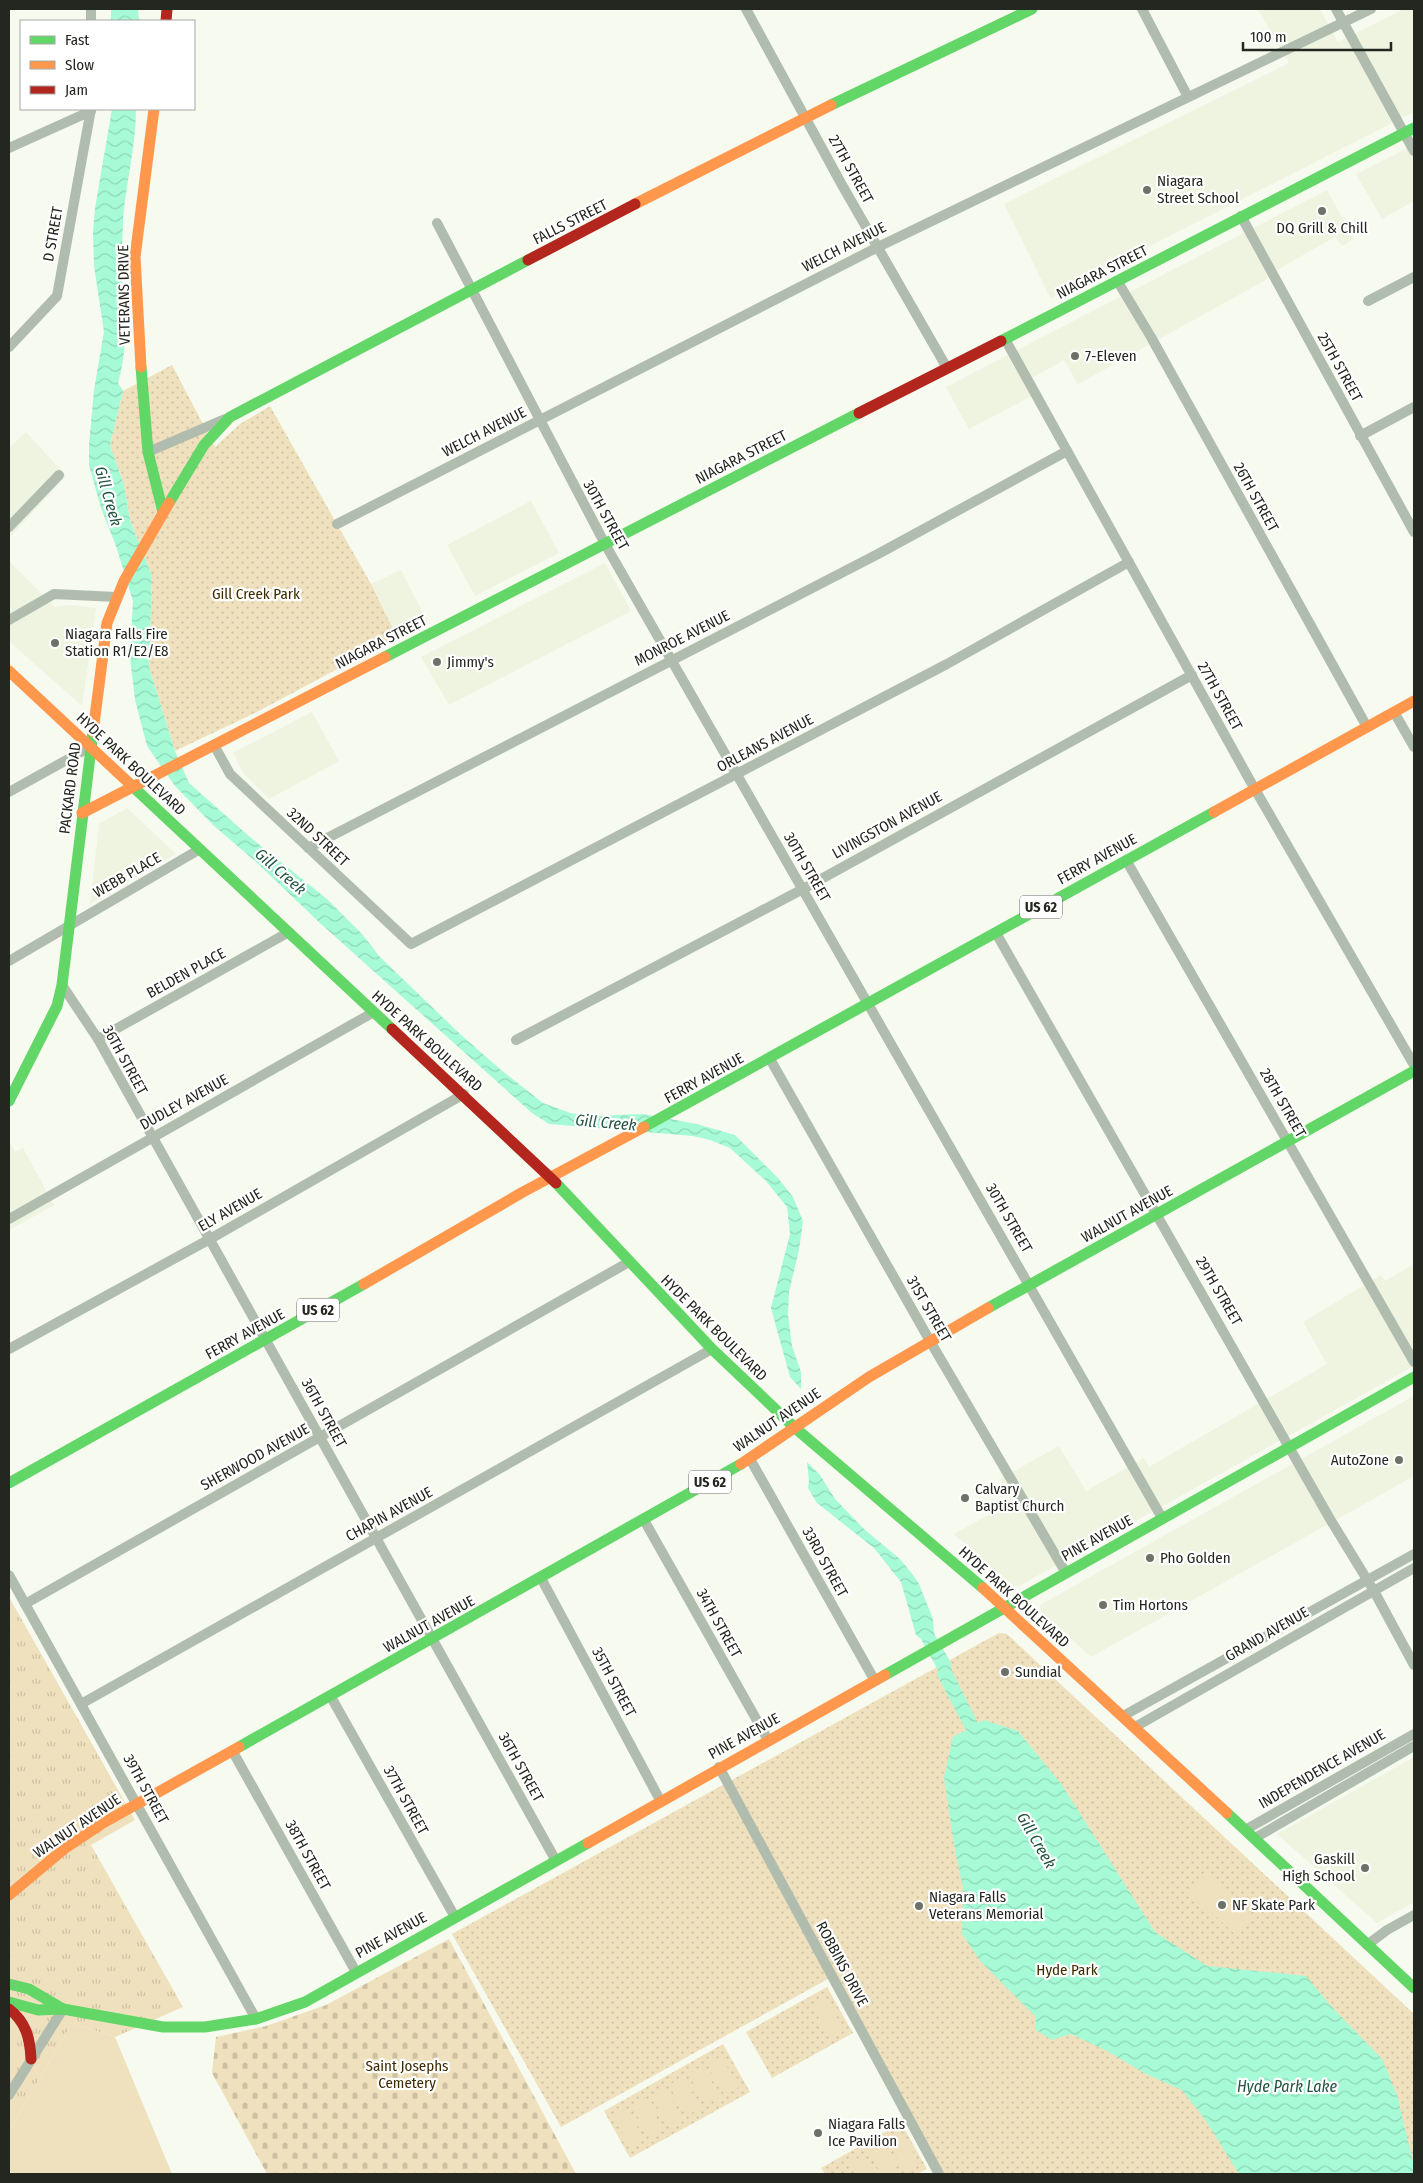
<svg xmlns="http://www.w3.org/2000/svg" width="1423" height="2183" font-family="'Fira Sans Condensed',sans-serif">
<defs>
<pattern id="grass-tufts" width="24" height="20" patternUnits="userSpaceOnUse" patternTransform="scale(1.25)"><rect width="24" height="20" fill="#f0e1be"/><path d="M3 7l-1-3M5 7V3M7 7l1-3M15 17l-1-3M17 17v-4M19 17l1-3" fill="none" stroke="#cec1a3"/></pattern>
<pattern id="cemetery-stones" width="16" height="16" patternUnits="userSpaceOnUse" patternTransform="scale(1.25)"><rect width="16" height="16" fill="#f0e1be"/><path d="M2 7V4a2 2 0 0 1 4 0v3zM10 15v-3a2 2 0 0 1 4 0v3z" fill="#cec1a3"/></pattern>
<pattern id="park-dots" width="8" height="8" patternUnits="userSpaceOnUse" patternTransform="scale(1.25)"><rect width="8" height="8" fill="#f0e1be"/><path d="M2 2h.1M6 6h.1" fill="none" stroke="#cec1a3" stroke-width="1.8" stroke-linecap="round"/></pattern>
<pattern id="water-waves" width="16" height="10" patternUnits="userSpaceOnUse" patternTransform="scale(1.25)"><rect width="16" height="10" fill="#a6fbd6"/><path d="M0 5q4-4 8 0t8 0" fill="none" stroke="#8fd7b7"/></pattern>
</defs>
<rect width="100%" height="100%" fill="#f6faef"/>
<g fill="#eef4e0">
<polygon points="1258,9 1320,9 1338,42 1404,9 1414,9 1414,112 1059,292 1051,299 1004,204 1289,63"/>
<polygon points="1414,145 1414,201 1382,219 1356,174"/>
<polygon points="1327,190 1354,239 1342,246 1335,237 1280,268 1264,281 1078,384 1064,360 1025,382 1032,396 969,429 946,387"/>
<polygon points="26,432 66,476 9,538 9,448"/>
<polygon points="531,501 559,553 475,596 447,545"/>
<polygon points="9,561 55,607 70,605 96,608 82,706 9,641"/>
<polygon points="605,563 631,611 449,705 421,657"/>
<polygon points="401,570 427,621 397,637 371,584"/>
<polygon points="312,712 339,761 269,799 244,774 233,753"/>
<polygon points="127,808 176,854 90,904 99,824"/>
<polygon points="9,1141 15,1152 23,1148 54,1205 9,1230"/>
<polygon points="1414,1264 1414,1366 1019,1586 1013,1586 954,1534 1012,1502 1000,1479 1059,1446 1086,1491 1144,1458 1149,1467 1327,1364 1303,1322 1381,1275 1385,1281"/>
<polygon points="1414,1396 1414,1476 1091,1657 1040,1610 1040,1605"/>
<polygon points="1414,1757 1414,1902 1377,1923 1277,1834"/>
</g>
<polygon fill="url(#grass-tufts)" points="9,1597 135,1820 91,1845 183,2007 115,2037 72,2023 9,2131"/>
<polygon fill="url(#cemetery-stones)" points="449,1939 576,2174 267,2174 212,2073 216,2037 266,2026 326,2005"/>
<g fill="url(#park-dots)">
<polygon points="172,365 215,447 240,424 270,406 371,584 397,637 257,712 175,751 149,667 152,576 130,520 124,485 110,445 123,391"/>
<polygon points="999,1633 1007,1634 1414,2014 1414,2174 944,2174 835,1975 561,2127 452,1934"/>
<polygon points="827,1987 853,2033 772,2078 746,2032"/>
<polygon points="723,2044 750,2092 630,2158 604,2111"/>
<polygon points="901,2123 927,2169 917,2174 825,2174 821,2168"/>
</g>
<g fill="#f0e1be">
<polygon points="1208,1874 1252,1915 1235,1934 1190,1893"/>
<polygon points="826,1998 843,2028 829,2036 812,2006"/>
<polygon points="72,2023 115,2037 172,2174 12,2174 9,2169 9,2131"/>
<polygon points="721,2056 739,2087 724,2094 707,2064"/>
<polygon points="703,2066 720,2097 706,2105 688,2074"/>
<polygon points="683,2077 701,2108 686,2116 669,2085"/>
<polygon points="665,2087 682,2118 668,2126 651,2095"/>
<polygon points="646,2098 663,2129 649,2137 632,2106"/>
<polygon points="627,2109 644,2139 630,2147 613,2116"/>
<polygon points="902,2134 919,2163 904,2171 888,2142"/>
<polygon points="883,2144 900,2174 881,2174 869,2152"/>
<polygon points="864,2155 875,2174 856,2174 850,2163"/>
</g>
<g fill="url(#water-waves)">
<polygon points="111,9 138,9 139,21 111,21"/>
<path d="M 112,109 L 136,109 C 136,146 126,182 123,219 C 123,235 121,252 122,269 C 123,311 130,341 118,383 L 123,391 L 110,445 L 124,485 L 130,520 L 152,576 L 149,667 L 175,751 L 189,783 L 251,838 L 327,899 L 362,934 L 380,957 L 460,1034 L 501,1070 L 543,1103 L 570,1113 L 593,1116 L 643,1114 L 697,1124 L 735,1135 L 778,1178 L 793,1197 L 803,1221 L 799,1250 L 789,1292 L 788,1315 L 792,1346 L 801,1372 L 801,1389 L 790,1377 L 771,1308 L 790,1234 L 787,1207 L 766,1181 L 730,1148 L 710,1140 L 693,1136 L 549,1124 L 532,1113 L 321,924 L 255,861 L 213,825 L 175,786 L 147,746 L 135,700 L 130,657 L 133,601 L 116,546 L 101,508 L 89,465 L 89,445 L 94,390 L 104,332 L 94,266 L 93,231 L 95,208 Z"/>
<polygon points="807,1462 820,1475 835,1499 865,1530 900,1559 913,1575 919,1584 933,1619 934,1633 951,1663 952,1671 978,1723 984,1720 1018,1731 1062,1785 1155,1932 1207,1966 1306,1976 1330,2005 1382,2059 1397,2095 1414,2166 1414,2174 1239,2174 1206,2121 1182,2090 1146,2074 1107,2051 1071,2034 1052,2040 1036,2030 1036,2017 981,1962 962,1934 963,1888 954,1845 944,1777 953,1737 966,1730 937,1675 938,1670 921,1639 916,1635 901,1582 874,1548 817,1503 808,1488 809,1481"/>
</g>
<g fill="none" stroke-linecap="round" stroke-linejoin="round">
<g stroke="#b0bdae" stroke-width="10">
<polyline points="91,9 91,21"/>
<polyline points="746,9 842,185 947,368"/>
<polyline points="1142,9 1188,97"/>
<polyline points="1336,9 1414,151"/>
<polyline points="9,148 91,111"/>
<polyline points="1241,216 1414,532"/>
<polyline points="437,223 605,544 1162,1518"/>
<polyline points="1118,282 1151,337 1367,727"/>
<polyline points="1368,301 1414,277"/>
<polyline points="1005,339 1248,777 1414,1065"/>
<polyline points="9,347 57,296 91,109"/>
<polyline points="1360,436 1414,407"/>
<polyline points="148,452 225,419"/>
<polyline points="337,524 878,247 1371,9"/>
<polyline points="9,527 59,475"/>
<polyline points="9,620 54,594 116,597"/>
<polyline points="1394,712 1414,747"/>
<polyline points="214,745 230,774 411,944 947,664 1129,562"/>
<polyline points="9,792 90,747"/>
<polyline points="308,848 878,554 1067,451"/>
<polyline points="1126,860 1414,1362"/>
<polyline points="996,933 1330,1519 1374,1591 1414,1665"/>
<polyline points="9,961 200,849"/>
<polyline points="62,985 98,1039 555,1859"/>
<polyline points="98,1039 289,932"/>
<polyline points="516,1040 803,889 1192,675"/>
<polyline points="770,1059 930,1341 1066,1573"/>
<polyline points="9,1219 374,1012"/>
<polyline points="9,1349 210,1239 464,1094"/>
<polyline points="750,1459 875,1681"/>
<polyline points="644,1520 768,1740"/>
<polyline points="9,1575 256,2019"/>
<polyline points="541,1578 660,1800"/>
<polyline points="25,1604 629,1262"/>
<polyline points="331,1697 455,1917"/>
<polyline points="81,1704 712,1349"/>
<polyline points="1123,1716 1414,1554"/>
<polyline points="1135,1727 1414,1568"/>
<polyline points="233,1752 356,1972"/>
<polyline points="719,1767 939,2174"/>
<polyline points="1245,1830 1414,1734"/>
<polyline points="1255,1838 1414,1746"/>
<polyline points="1367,1945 1387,1930 1414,1915"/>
<polyline points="9,2095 63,2009"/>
</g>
<g stroke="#63d668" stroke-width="11">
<polyline points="831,105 1032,9"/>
<polyline points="1001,341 1414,128"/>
<polyline points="141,367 148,452 163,512"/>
<polyline points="169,503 204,445 230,417 528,260"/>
<polyline points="385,657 859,413"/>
<polyline points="129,783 392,1029"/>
<polyline points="9,1101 57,1006 62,985 93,732"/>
<polyline points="644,1127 1214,812"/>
<polyline points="556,1183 712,1349 794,1427 983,1588"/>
<polyline points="988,1308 1414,1071"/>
<polyline points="9,1483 364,1284"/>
<polyline points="885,1675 1414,1377"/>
<polyline points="239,1747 741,1464"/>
<polyline points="1227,1813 1414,1988"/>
<polyline points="9,1984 29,1989 63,2009"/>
<polyline points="9,2002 38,2010 63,2009 163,2027 205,2027 256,2019 305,2002 588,1843"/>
</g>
<g stroke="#ff974d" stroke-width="11">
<polyline points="635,204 831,105"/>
<polyline points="141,367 135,257 154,109"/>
<polyline points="9,671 129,783"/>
<polyline points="93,732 107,623 124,581 169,503"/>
<polyline points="1214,812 1414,701"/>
<polyline points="82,813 385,657"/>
<polyline points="364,1284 523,1192 644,1127"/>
<polyline points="741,1464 869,1377 988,1308"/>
<polyline points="983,1588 1227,1813"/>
<polyline points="588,1843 885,1675"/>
<polyline points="9,1895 64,1849 103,1823 239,1747"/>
</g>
<g stroke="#b3261e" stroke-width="11">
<polyline points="166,21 167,9"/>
<polyline points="528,260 635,204"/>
<polyline points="859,413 1001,341"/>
<polyline points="392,1029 556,1183"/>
<path d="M 9,2009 C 26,2022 30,2038 31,2059"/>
</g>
</g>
<g fill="#6e7168" stroke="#fff" stroke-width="2">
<circle cx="1147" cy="190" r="5"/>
<circle cx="1322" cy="211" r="5"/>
<circle cx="1075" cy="356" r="5"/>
<circle cx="55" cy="643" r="5"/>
<circle cx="437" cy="662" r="5"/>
<circle cx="1399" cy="1460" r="5"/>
<circle cx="965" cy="1498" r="5"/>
<circle cx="1150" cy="1558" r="5"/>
<circle cx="1103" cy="1605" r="5"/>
<circle cx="1005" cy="1672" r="5"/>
<circle cx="1365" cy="1868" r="5"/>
<circle cx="1222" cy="1905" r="5"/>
<circle cx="919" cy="1906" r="5"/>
<circle cx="818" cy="2133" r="5"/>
</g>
<g text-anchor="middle" stroke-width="4.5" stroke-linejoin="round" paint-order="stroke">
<g fill="#fff" stroke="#666862" stroke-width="1">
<rect x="1020" y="895.5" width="42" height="23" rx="4"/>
<rect x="297" y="1298.5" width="42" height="23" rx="4"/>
<rect x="689" y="1470.5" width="42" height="23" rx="4"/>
</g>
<g font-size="14" font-weight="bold" fill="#24271f">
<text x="1041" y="912">US 62</text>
<text x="318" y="1315">US 62</text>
<text x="710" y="1487">US 62</text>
</g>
<g font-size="15" fill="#24271f" stroke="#fff">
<text transform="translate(851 169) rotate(61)" y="5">27TH STREET</text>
<text transform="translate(570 222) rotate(-27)" y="5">FALLS STREET</text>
<text transform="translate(53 234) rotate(-80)" y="5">D STREET</text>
<text transform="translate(844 247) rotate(-27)" y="5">WELCH AVENUE</text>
<text transform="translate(1102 272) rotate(-27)" y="5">NIAGARA STREET</text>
<text transform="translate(124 295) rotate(-91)" y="5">VETERANS DRIVE</text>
<text transform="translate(1340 367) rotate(61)" y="5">25TH STREET</text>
<text transform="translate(484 432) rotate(-27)" y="5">WELCH AVENUE</text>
<text transform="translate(741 457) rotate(-27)" y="5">NIAGARA STREET</text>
<text transform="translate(1256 497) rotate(61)" y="5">26TH STREET</text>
<text transform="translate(606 515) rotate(61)" y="5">30TH STREET</text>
<text transform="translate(682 638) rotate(-27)" y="5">MONROE AVENUE</text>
<text transform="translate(381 642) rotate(-27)" y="5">NIAGARA STREET</text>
<text transform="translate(1220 696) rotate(61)" y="5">27TH STREET</text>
<text transform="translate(765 743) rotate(-28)" y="5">ORLEANS AVENUE</text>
<text transform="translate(131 764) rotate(43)" y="5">HYDE PARK BOULEVARD</text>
<text transform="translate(70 788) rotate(-83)" y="5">PACKARD ROAD</text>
<text transform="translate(887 825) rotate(-29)" y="5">LIVINGSTON AVENUE</text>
<text transform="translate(318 837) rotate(43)" y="5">32ND STREET</text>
<text transform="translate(1097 859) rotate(-29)" y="5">FERRY AVENUE</text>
<text transform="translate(807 867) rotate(60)" y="5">30TH STREET</text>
<text transform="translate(127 875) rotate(-30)" y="5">WEBB PLACE</text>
<text transform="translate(186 973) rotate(-29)" y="5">BELDEN PLACE</text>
<text transform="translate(427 1041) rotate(42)" y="5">HYDE PARK BOULEVARD</text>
<text transform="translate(125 1060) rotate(61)" y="5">36TH STREET</text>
<text transform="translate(704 1078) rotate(-29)" y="5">FERRY AVENUE</text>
<text transform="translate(184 1102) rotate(-29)" y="5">DUDLEY AVENUE</text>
<text transform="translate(1283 1103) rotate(60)" y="5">28TH STREET</text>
<text transform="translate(230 1210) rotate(-30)" y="5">ELY AVENUE</text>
<text transform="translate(1127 1214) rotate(-29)" y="5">WALNUT AVENUE</text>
<text transform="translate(1009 1218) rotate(60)" y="5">30TH STREET</text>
<text transform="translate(1219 1291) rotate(60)" y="5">29TH STREET</text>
<text transform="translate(929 1309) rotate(60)" y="5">31ST STREET</text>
<text transform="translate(714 1328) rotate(45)" y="5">HYDE PARK BOULEVARD</text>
<text transform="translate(245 1334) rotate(-29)" y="5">FERRY AVENUE</text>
<text transform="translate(324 1413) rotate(61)" y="5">36TH STREET</text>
<text transform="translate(777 1420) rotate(-34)" y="5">WALNUT AVENUE</text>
<text transform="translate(255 1457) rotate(-29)" y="5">SHERWOOD AVENUE</text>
<text transform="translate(389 1514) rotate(-29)" y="5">CHAPIN AVENUE</text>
<text transform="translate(1097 1538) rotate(-29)" y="5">PINE AVENUE</text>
<text transform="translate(825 1562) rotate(61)" y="5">33RD STREET</text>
<text transform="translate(1014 1597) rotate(42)" y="5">HYDE PARK BOULEVARD</text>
<text transform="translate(719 1623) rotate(61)" y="5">34TH STREET</text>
<text transform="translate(429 1624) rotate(-29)" y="5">WALNUT AVENUE</text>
<text transform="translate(1267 1634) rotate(-30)" y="5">GRAND AVENUE</text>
<text transform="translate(614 1682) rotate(62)" y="5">35TH STREET</text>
<text transform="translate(744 1736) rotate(-29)" y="5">PINE AVENUE</text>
<text transform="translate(521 1767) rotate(61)" y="5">36TH STREET</text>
<text transform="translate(1322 1769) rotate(-30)" y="5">INDEPENDENCE AVENUE</text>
<text transform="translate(146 1789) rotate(61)" y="5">39TH STREET</text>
<text transform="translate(406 1800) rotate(61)" y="5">37TH STREET</text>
<text transform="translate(77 1826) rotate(-34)" y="5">WALNUT AVENUE</text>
<text transform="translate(308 1855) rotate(61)" y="5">38TH STREET</text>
<text transform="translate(391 1935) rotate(-29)" y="5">PINE AVENUE</text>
<text transform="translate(842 1964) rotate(62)" y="5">ROBBINS DRIVE</text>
</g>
<g font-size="15" fill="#24271f" stroke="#fff" text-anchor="start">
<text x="1157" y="186">Niagara<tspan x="1157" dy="17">Street School</tspan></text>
<text x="1322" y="233" text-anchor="middle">DQ Grill &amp; Chill</text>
<text x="1085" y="361">7-Eleven</text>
<text x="65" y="639">Niagara Falls Fire<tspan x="65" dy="17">Station R1/E2/E8</tspan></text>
<text x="447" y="667">Jimmy's</text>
<text x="1389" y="1465" text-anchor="end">AutoZone</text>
<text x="975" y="1494">Calvary<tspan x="975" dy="17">Baptist Church</tspan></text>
<text x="1160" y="1563">Pho Golden</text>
<text x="1113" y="1610">Tim Hortons</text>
<text x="1015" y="1677">Sundial</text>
<text x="1355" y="1864" text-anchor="end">Gaskill<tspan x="1355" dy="17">High School</tspan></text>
<text x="929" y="1902">Niagara Falls<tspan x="929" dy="17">Veterans Memorial</tspan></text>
<text x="1232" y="1910">NF Skate Park</text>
<text x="828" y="2129">Niagara Falls<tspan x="828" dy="17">Ice Pavilion</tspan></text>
</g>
<g font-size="15" fill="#3e2a00" stroke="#fff">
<text x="256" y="599">Gill Creek Park</text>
<text x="1067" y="1975">Hyde Park</text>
<text x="407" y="2071">Saint Josephs<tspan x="407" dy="17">Cemetery</tspan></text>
</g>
<g font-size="16" font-style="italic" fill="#235542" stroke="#fff">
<text transform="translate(109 496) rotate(74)" y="6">Gill Creek</text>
<text transform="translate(281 871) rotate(41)" y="6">Gill Creek</text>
<text transform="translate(606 1122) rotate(5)" y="6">Gill Creek</text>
<text transform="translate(1037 1840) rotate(60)" y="6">Gill Creek</text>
<text x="1287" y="2092">Hyde Park Lake</text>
</g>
</g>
<rect width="1423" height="2183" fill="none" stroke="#24271f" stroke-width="20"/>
<rect x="20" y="20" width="175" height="90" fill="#ffffff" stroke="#a7a9a5"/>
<rect x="30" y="36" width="25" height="8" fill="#63d668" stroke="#a7a9a5"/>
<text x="65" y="45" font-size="15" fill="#24271f">Fast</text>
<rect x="30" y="61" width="25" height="8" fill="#ff974d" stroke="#a7a9a5"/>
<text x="65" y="70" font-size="15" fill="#24271f">Slow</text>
<rect x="30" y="86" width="25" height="8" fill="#b3261e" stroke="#a7a9a5"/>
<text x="65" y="95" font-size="15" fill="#24271f">Jam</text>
<path d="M1243 42v8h148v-8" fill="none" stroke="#24271f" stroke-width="2.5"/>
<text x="1250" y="42" font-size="15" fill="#24271f" stroke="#ffffff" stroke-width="4" paint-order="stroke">100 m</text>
</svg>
